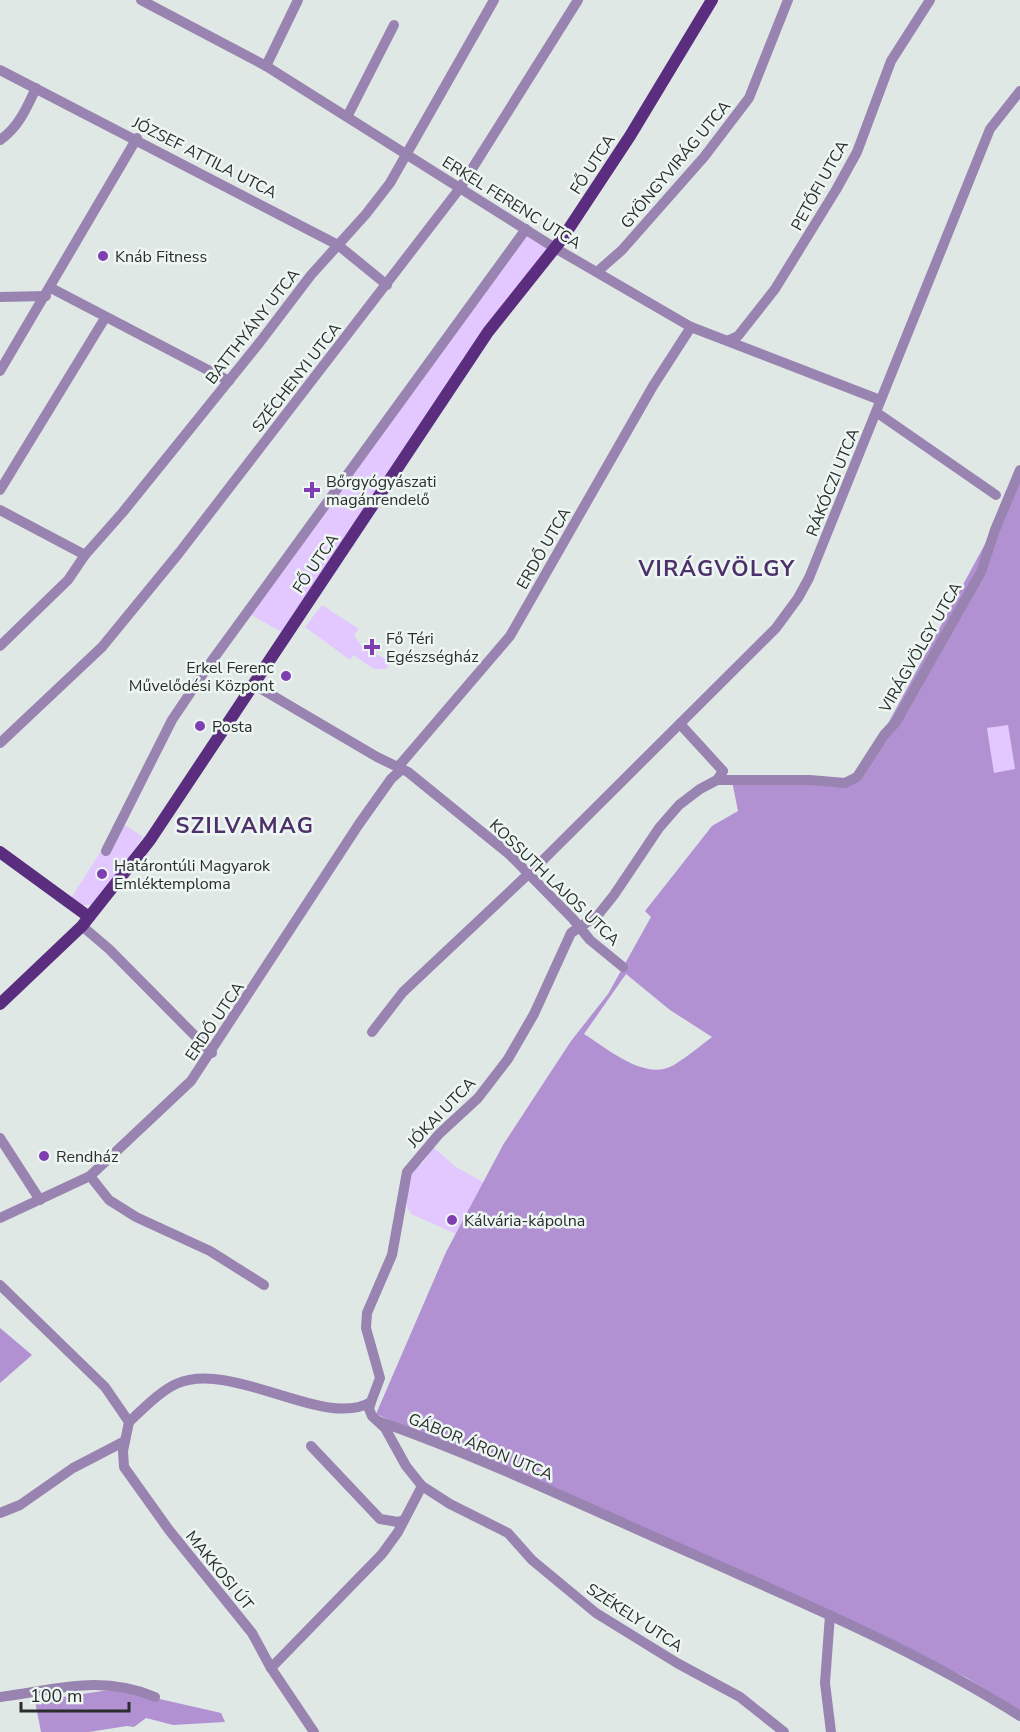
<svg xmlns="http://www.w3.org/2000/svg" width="1020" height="1732" font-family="'Nunito Sans',sans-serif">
<rect width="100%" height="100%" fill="#e0e8e6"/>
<g fill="#e2c8fe">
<polygon points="526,229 555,248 488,332 287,635 246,612"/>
<polygon points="322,605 359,629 354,635 362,647 391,662 386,669 374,669 353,655 350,660 305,627"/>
<polygon points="1008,724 1015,770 994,773 987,728"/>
<polygon points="125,825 143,837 99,899 92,905 82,905 71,898 103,848"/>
<polygon points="433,1147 456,1167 483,1182 456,1234 411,1214 407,1207 406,1195 410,1173 423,1163"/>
</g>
<g fill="#b191d2" fill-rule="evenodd">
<path d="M 1020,466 L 1020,1711 L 967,1678 L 830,1611 L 376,1414 L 446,1252 L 503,1145 L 571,1041 L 608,994 L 651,917 L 645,911 L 712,826 L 738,811 L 732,781 L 845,783 L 871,755 L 1005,507 ZM 1008,725 L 1015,769 L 994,773 L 987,728 ZM 626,974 L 670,1010 L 712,1037 C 700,1046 687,1057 674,1065 C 645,1082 607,1048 584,1034 Z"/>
<polygon points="0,1328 32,1355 0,1383"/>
<polygon points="116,1689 221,1713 225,1722 173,1725 146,1718 134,1727 127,1726 89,1732 41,1732 35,1701"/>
</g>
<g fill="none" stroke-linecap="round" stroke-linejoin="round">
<g stroke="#9983b1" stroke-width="10">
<polyline points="141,0 266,66 555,248 691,327 880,400"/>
<polyline points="266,66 298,0"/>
<polyline points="0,70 338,245 387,285"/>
<polyline points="348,115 394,25"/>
<path d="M 0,140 C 19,127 27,107 36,88"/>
<polyline points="597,272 622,250 704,157 749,98 788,0"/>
<polyline points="51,288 229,381"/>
<polyline points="0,297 46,296"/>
<polyline points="729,340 738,336 775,289 836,190 857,152 891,61 930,0"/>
<polyline points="0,371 137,138"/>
<polyline points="876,412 996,495"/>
<polyline points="0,490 105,318"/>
<polyline points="0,510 85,555"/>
<polyline points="0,646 68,580 85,555 123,512 260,342 311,275 366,214 390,183 494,0"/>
<polyline points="253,684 377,757 408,772 509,854 573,919 590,940 623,967"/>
<polyline points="680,724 723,771 717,780"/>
<polyline points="0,743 102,647 179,553 460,188 578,0"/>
<polyline points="398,767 510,636 653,386 691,327"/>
<polyline points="106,851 172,720 211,662 526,229"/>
<polyline points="82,926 109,949 212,1053"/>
<polyline points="372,1032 403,992 539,864 776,628 798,598 809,578 990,129 1020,91"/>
<polyline points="0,1138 40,1200"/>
<polyline points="90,1176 109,1200 136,1217 210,1251 264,1285"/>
<polyline points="0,1218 90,1176 191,1081 359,824 391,779 402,769"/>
<polyline points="0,1285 105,1387 129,1422"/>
<polyline points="371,1402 380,1378 366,1328 367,1313 392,1255 407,1172 439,1134 478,1098 508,1059 534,1014 571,933 598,915 614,895 659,828 679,805 700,789 717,780 810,780 845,783 857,777 884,735 896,722 981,572 995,530 1020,470"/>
<path d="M 378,1421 C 486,1459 590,1509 695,1555 C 805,1604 918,1651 1020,1716"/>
<path d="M 129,1422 C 143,1409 159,1392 176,1384 C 233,1359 324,1430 371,1402 L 369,1409 L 372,1416 L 385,1428 L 406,1466 L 422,1486 L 450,1504 L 508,1533 L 532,1560 L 596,1613 L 677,1663 L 740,1697 L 784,1732"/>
<polyline points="129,1422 123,1451 124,1467 169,1530 252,1633 271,1668 314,1732"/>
<polyline points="311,1446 380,1519 398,1522 404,1520"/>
<polyline points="0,1513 20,1505 73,1468 125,1441"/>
<polyline points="830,1615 825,1683 831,1732"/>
<polyline points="271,1668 382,1554 398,1532 422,1486"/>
<path d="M 0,1697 C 56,1690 100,1674 155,1697"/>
</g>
<g stroke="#5a2d7f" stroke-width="12">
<polyline points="0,852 89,917"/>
<polyline points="0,1004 82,926 150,840 488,332 562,239 630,136 712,0"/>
</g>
</g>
<g fill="#7f3fb3" stroke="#edf6f3" stroke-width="2">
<circle cx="103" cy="256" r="6"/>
<path d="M309 481h6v6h6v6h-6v6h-6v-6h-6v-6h6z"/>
<path d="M369 638h6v6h6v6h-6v6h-6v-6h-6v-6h6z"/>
<circle cx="286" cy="676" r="6"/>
<circle cx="200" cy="726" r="6"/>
<circle cx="102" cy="874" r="6"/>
<circle cx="44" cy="1156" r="6"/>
<circle cx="452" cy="1220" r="6"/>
</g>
<g text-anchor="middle" stroke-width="5" stroke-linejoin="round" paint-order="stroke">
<g font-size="16" fill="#2a2d2c" stroke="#edf6f3">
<text transform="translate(205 157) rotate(27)" y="6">JÓZSEF ATTILA UTCA</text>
<text transform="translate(592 164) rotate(-57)" y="6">FŐ UTCA</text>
<text transform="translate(675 164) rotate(-50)" y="6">GYÖNGYVIRÁG UTCA</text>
<text transform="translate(819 185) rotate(-61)" y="6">PETŐFI UTCA</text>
<text transform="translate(512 202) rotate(32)" y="6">ERKEL FERENC UTCA</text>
<text transform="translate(252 326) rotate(-52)" y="6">BATTHYÁNY UTCA</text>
<text transform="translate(296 377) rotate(-52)" y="6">SZÉCHENYI UTCA</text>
<text transform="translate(832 482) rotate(-68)" y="6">RÁKÓCZI UTCA</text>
<text transform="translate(543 548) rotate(-60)" y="6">ERDŐ UTCA</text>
<text transform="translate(315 563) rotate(-56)" y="6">FŐ UTCA</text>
<text transform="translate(920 647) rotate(-60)" y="6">VIRÁGVÖLGY UTCA</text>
<text transform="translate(555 882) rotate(44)" y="6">KOSSUTH LAJOS UTCA</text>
<text transform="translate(214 1021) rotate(-56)" y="6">ERDŐ UTCA</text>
<text transform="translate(441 1112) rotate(-46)" y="6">JÓKAI UTCA</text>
<text transform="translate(481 1446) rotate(22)" y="6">GÁBOR ÁRON UTCA</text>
<text transform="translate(220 1570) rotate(51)" y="6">MAKKOSI ÚT</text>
<text transform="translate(635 1617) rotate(33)" y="6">SZÉKELY UTCA</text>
</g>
<g font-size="16" fill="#2a2d2c" stroke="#edf6f3" text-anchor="start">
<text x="115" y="262">Knáb Fitness</text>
<text x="326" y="487">Bőrgyógyászati<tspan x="326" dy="18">magánrendelő</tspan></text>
<text x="386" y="644">Fő Téri<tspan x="386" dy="18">Egészségház</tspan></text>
<text x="274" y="673" text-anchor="end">Erkel Ferenc<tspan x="274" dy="18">Művelődési Központ</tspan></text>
<text x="212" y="732">Posta</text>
<text x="114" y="871">Határontúli Magyarok<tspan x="114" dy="18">Emléktemploma</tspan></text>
<text x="56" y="1162">Rendház</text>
<text x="464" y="1226">Kálvária-kápolna</text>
</g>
<g font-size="22" font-weight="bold" letter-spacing="1.5" fill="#4e306a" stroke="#edf6f3">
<text x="717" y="576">VIRÁGVÖLGY</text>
<text x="245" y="833">SZILVAMAG</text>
</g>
</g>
<path d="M21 1702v9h108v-9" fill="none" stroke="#2a2d2c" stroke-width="3"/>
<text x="30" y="1702" font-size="18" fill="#2a2d2c" stroke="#edf6f3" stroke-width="4.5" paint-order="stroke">100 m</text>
</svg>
